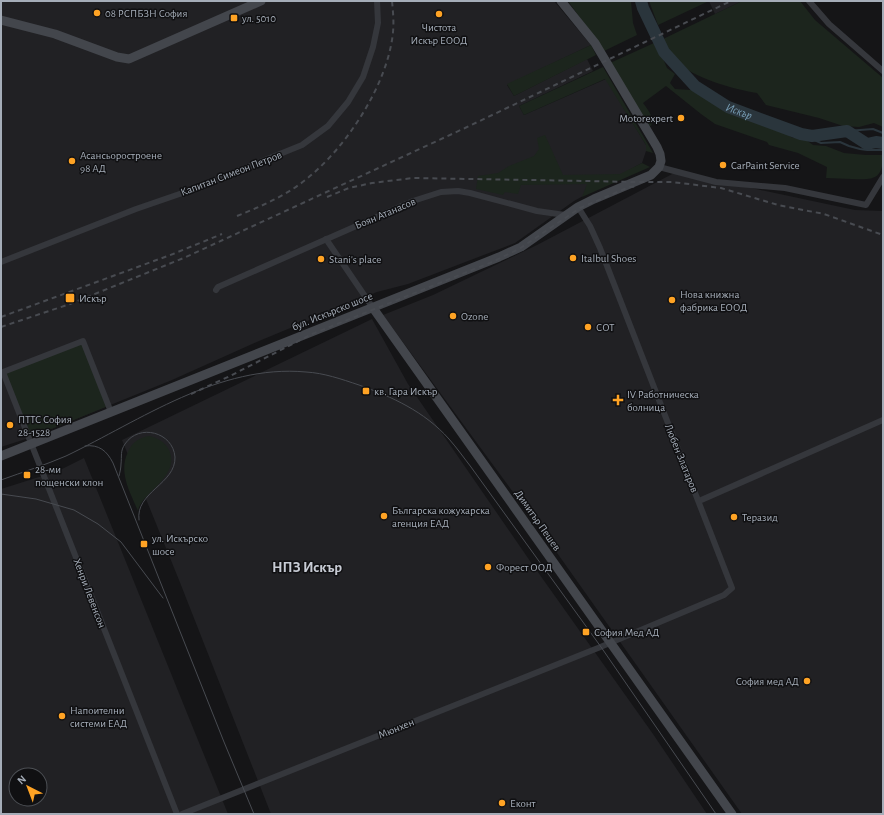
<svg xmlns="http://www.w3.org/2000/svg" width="884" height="815" font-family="'Alegreya Sans',sans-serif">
<rect width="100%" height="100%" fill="#151517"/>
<g fill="#212124" fill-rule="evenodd">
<polygon points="1,1 554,1 591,45 507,85 514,96 587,59 593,71 519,106 524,115 606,79 646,145 646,151 642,163 574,201 515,243 408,284 377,292 259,341 172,380 29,438 1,447"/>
<polygon points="709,1 742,1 715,14"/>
<polygon points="676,172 855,210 883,211 883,814 742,814 538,526 383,315 433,295 537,245"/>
<polygon points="372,319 408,384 530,561 653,734 707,814 271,814 179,580 122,440"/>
<path d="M 84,458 L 189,718 L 228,814 L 1,814 L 1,489 L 58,471 ZM 16,775 L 40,775 L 40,799 L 16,799 Z"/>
</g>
<g fill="#1c251d">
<polygon points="568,1 631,1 633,23 637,35 604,51"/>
<polygon points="649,1 709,1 658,25"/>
<path d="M 742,1 L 800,1 L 815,20 L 883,78 L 883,127 L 874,123 L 859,127 L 843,126 L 819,118 L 766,105 L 757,93 C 733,89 692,78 675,60 C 670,54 667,45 663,39 Z"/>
<path d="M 654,43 L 658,47 L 667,68 L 675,74 L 670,83 L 675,89 L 691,90 L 722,108 L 779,130 L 793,138 L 802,137 L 813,145 L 826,146 L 844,153 L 866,155 L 883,155 C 883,180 873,180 852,179 C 843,179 834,178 826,178 L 827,167 L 798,153 L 769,145 L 767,142 L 715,124 L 701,114 L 666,86 L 643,103 C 648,110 655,118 651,126 L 647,125 L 610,63 Z"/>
<polygon points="591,45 596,55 514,96 507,84"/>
<polygon points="603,67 653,153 646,151 646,145 605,79 524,115 519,106"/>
<polygon points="545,135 563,175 620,174 642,163 650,167 582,197 587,184 521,185 518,194 505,192 503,195 476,189 478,176 498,173 509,166 534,156 539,149 537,138"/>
<polygon points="83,341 108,406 29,438 3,372"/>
<path d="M 149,436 C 158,438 165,442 169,450 C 181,477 141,492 138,511 C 130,492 118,472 128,452 C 132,442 139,438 149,436 Z"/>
</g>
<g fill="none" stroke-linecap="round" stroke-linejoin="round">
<g stroke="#2a353c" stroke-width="2">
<polyline points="847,131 873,129 883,133"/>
<polyline points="805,134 812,139 821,143 840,142 849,146 860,149 867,150 883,150"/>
</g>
<path stroke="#2a353c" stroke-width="12" id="s1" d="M 641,1 L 643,8 L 664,52 L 695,86 L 728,107 L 801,134 L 812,136 L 847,131 L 867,144 L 876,142 L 883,143"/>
<g stroke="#35373c" stroke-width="6">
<polyline points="809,1 829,24 883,71"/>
<polyline points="659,167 716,182 785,188 866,205 883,177"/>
<polyline points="326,239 373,308"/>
<polyline points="1,262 136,209 194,189 302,145 328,126 348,102 363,77 373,47 378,23 377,1"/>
<polyline points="216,290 218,287 413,201 441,192 458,191 470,193 537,211 565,215"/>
<polyline points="111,412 83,341 3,372 177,814"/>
<polyline points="699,501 883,420"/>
<polyline points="182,814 598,648 724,595 732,588 600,248 590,226 578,207"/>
</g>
<g stroke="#43464c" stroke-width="9">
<polyline points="1,20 55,34 117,57 129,59 261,1"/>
<polyline points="373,308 732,814"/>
<polyline points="1,456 499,257 521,247 578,207 594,199 651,175 659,167 661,161 660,154 657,147 595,43 561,1"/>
</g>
<g stroke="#484b51" stroke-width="1">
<path d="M 85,446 C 99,444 107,451 113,463 L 224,742 L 254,814"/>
<path d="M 119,476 C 120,472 121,468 121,464 C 122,456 120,451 125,444 C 139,423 173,432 175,457 C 176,484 135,492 139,520"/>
<path d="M 1,480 C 23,472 45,465 66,456 C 141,420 219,364 306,372 C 324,373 341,379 359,385 C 392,397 424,411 449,439 C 457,448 464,458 471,467 L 601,647 L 716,814"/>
<polyline points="1,494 36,499 74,510 98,524 121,542 163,598"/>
</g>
<g stroke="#484b51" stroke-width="2" stroke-dasharray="5 4" stroke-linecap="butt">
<polyline points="327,197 349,188 372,183 413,178 588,181 633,182 672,182 721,188 778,205 824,214 883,235"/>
<path d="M 237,216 C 259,207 281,198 300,184 C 343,153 388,86 393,32 C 394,22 393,11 392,1"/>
<polyline points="1,317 173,254 222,234"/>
<polyline points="1,327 70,304 186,257 465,128 731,1"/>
<polyline points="191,394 230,376 312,334 492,262 519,249 580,208 629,187 638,186"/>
</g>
</g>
<g fill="#ffa324" stroke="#101012" stroke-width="1.5">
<circle cx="97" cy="13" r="4"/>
<circle cx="439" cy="14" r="4"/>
<rect x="230" y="14" width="8" height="8" rx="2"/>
<circle cx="681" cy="118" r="4"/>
<circle cx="72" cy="161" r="4"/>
<circle cx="723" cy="165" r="4"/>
<circle cx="573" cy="258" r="4"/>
<circle cx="321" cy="259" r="4"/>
<rect x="65" y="293" width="10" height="10" rx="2"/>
<circle cx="672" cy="300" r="4"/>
<circle cx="453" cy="316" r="4"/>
<circle cx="588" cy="327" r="4"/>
<rect x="362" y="387" width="8" height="8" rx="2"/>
<path d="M616 394h4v4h4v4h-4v4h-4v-4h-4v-4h4z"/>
<circle cx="10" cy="425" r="4"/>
<rect x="23" y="471" width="8" height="8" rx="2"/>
<circle cx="384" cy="516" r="4"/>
<circle cx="734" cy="517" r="4"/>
<rect x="140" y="540" width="8" height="8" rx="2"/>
<circle cx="488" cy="567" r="4"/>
<rect x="582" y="628" width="8" height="8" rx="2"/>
<circle cx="807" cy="681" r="4"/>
<circle cx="62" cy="716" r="4"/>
<circle cx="502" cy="803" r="4"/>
</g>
<g text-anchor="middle" stroke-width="3" stroke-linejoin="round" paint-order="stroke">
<g font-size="11" fill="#a5adb8" stroke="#101012" text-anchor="start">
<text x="105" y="17">08 РСПБЗН София</text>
<text x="242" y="22">ул. 5010</text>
<text x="439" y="31" text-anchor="middle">Чистота<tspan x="439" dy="13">Искър ЕООД</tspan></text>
<text x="673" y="122" text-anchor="end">Motorexpert</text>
<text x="80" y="159">Асансьоростроене<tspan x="80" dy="13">98 АД</tspan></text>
<text x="731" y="169">CarPaint Service</text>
<text x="581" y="262">Italbul Shoes</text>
<text x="329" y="263">Stani's place</text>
<text x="680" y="298">Нова книжна<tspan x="680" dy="13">фабрика ЕООД</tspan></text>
<text x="79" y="302">Искър</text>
<text x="461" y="320">Ozone</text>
<text x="596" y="331">СОТ</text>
<text x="374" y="395">кв. Гара Искър</text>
<text x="627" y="398">IV Работническа<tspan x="627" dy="13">болница</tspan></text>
<text x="18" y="423">ПТТС София<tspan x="18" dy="13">28-1528</tspan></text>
<text x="35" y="473">28-ми<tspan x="35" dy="13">пощенски клон</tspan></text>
<text x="392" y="514">Българска кожухарска<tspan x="392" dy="13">агенция ЕАД</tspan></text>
<text x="742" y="521">Теразид</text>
<text x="152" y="542">ул. Искърско<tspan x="152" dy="13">шосе</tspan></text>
<text x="496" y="571">Форест ООД</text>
<text x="594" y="636">София Мед АД</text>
<text x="799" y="685" text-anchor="end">София мед АД</text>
<text x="70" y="714">Напоителни<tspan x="70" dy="13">системи ЕАД</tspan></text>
<text x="510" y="807">Еконт</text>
</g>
<g font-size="11" fill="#a5adb8" stroke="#101012">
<text transform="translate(231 173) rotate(-21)" y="4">Капитан Симеон Петров</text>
<text transform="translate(385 213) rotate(-23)" y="4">Боян Атанасов</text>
<text transform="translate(332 311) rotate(-22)" y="4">бул. Искърско шосе</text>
<text transform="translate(682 458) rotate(68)" y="4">Любен Златаров</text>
<text transform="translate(538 520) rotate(55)" y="4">Димитър Пешев</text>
<text transform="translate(90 593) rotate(69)" y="4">Хенри Левенсон</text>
<text transform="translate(396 728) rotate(-22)" y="4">Мюнхен</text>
</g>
<g font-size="12" font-style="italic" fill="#799fb7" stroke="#101012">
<text dy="4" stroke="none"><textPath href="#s1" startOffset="153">Искър</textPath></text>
</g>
<g font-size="15" font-weight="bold" fill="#c7cbd4" stroke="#101012">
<text x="307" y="572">НПЗ Искър</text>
</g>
</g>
<rect width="884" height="815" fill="none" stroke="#a5adb8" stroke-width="4"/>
<g transform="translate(28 787) rotate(318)"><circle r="19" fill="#101012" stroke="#4c4f54"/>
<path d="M0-3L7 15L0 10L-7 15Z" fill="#ffa324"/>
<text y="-6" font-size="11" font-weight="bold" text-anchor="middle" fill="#a5adb8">N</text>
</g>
</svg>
